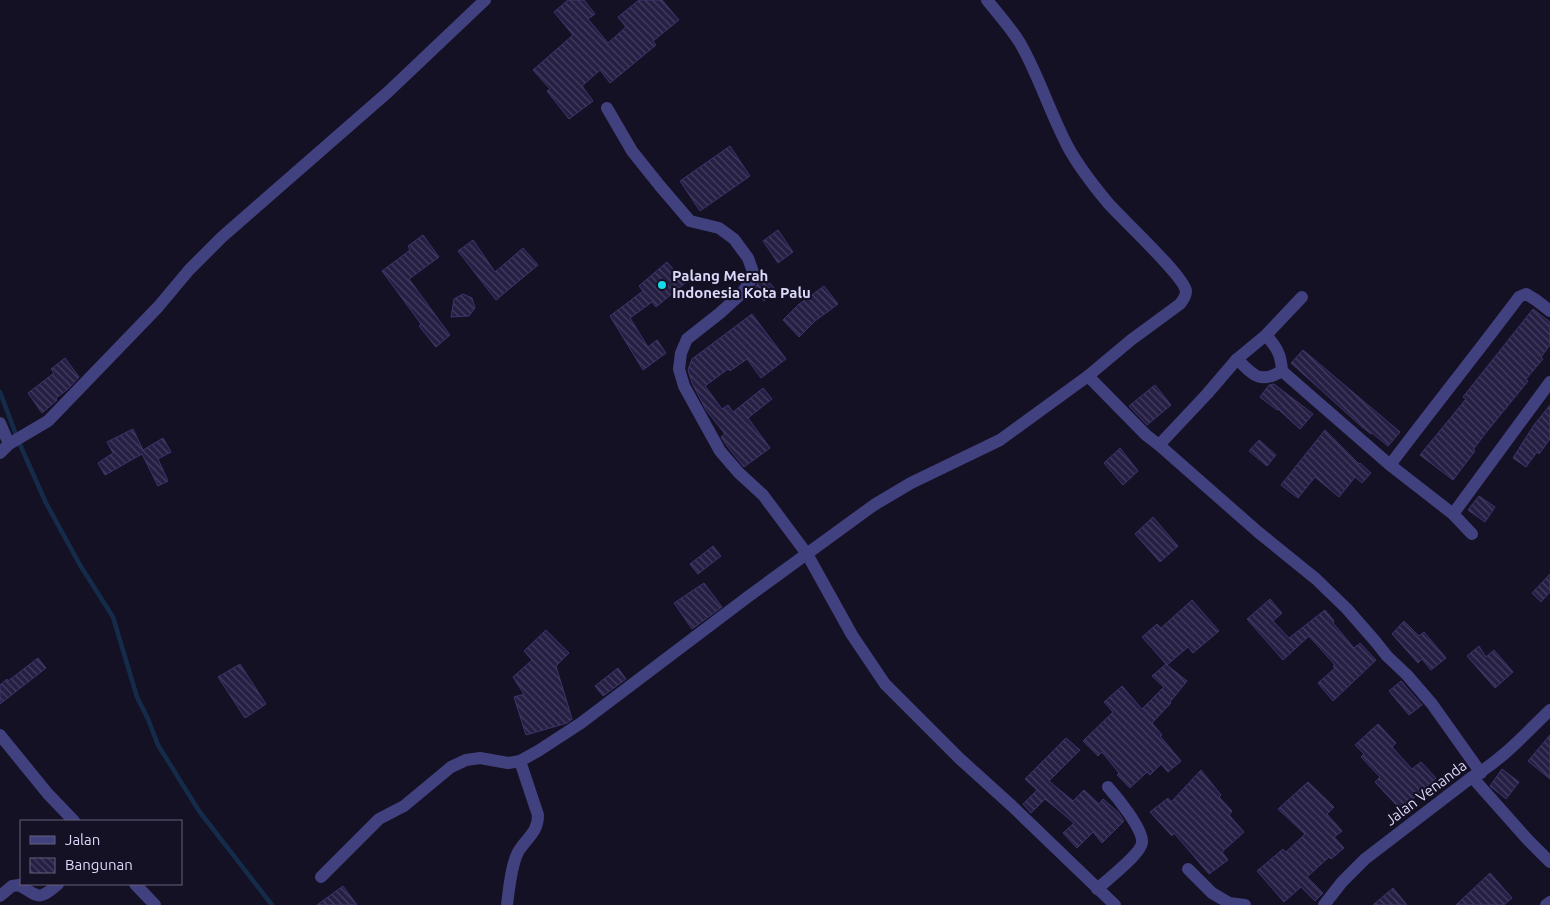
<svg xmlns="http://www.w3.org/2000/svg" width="1550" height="905" font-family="Ubuntu,sans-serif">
<defs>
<pattern id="building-back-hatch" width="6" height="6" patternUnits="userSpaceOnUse" patternTransform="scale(1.25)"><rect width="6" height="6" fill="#261f44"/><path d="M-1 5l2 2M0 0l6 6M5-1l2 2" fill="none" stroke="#453f60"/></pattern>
</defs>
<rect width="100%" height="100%" fill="#141124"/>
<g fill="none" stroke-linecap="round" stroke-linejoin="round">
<polyline stroke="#152b4a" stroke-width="4.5" points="0,392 18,440 46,503 80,565 113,617 137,697 148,719 158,745 199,811 272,905"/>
</g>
<g fill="url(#building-back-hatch)" stroke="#3d346d">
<polygon points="568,0 584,0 595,14 588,19 608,43 626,27 618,17 639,0 662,0 679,20 653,41 656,45 610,83 600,70 582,86 593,101 569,119 547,91 550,89 533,70 573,35 554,12"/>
<polygon points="730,146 750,176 700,211 680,181"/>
<polygon points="778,230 793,252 778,263 763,241"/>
<polygon points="423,235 439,257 409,279 450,335 436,347 419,326 421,324 382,271 410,250 408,246"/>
<polygon points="473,240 495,272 523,248 538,265 496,300 458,251"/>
<polygon points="667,262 685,283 656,307 652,302 630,318 648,347 657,340 666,353 643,370 610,316 643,291 639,286"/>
<polygon points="764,277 776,290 764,301 754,290 759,281"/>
<polygon points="824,286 838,304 815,321 799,337 783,320 798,305"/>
<polygon points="463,294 472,298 475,308 469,316 451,317 454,299"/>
<polygon points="1533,309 1550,322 1550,345 1541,357 1543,359 1526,379 1528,381 1484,435 1473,450 1475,451 1453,480 1420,455 1466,399 1463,397"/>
<polygon points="752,314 786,359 761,378 747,359 730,371 728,369 705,386 722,409 728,405 733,412 763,388 772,399 748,418 770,448 744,467 727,446 721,437 725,434 706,410 692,383 688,370 692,359"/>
<polygon points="1303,350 1400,432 1388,446 1372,433 1371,434 1361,426 1291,363"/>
<polygon points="65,358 79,377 68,389 56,398 57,400 42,413 28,393 54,373 51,369"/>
<polygon points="1274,384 1313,414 1300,429 1278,409 1277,410 1260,397 1269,385"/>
<polygon points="1155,385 1171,405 1147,425 1129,406"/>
<polygon points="1550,405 1550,439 1539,454 1537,452 1526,467 1513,458 1534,425"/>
<polygon points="133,429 143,450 163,438 171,452 158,459 168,481 158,486 142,454 105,475 98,463 113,453 107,442"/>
<polygon points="1325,430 1359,464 1360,463 1371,473 1362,483 1355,477 1339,497 1315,477 1298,498 1281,485"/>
<polygon points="1259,440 1276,455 1267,466 1249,451"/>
<polygon points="1120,448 1138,471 1123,485 1104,463"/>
<polygon points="1479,496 1495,507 1485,522 1468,510"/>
<polygon points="1153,517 1178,546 1160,562 1135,534"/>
<polygon points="713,546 721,556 698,574 690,564"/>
<polygon points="1550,574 1550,592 1541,602 1532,593"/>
<polygon points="704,583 722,607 692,629 674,603"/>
<polygon points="1270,599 1282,613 1273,621 1289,638 1325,610 1334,621 1333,623 1354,648 1360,643 1376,660 1333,701 1318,683 1335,668 1333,666 1335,665 1309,636 1283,660 1247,619"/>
<polygon points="1192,600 1219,631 1193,653 1188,647 1167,665 1187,681 1170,702 1171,703 1152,723 1162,735 1160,736 1181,761 1168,772 1161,764 1150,775 1147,772 1130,788 1117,775 1119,773 1102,752 1098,756 1083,741 1113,712 1104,702 1122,686 1142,709 1164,687 1152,676 1166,664 1142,637 1157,624 1161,628"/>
<polygon points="1404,621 1419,636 1424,632 1446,658 1431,670 1422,659 1418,663 1392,634"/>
<polygon points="546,630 569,653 556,666 572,719 567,723 526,735 514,697 524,694 513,677 532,660 524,651"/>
<polygon points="1479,646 1486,657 1494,650 1513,672 1495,688 1467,656"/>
<polygon points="38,658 46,668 0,704 0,685 7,679 8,681"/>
<polygon points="240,664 266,704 245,718 218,677"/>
<polygon points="618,668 626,679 603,696 595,686"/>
<polygon points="1401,681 1422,705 1409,715 1389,691"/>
<polygon points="1378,724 1396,743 1392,747 1412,769 1421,762 1436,778 1401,810 1375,782 1380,777 1361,757 1364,754 1355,745"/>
<polygon points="1550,735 1550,779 1528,761"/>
<polygon points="1066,738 1080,750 1049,781 1073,801 1084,790 1099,804 1103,799 1118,812 1124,821 1102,843 1093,832 1077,848 1063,833 1074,823 1045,799 1031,813 1023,804 1037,790 1025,779"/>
<polygon points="1502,769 1519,782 1506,799 1490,786"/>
<polygon points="1201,770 1221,795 1219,797 1232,811 1229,815 1244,832 1222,852 1228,860 1209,874 1174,833 1172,836 1150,812 1168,798 1171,802"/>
<polygon points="1308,782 1334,807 1327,814 1342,831 1334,837 1344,848 1331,859 1329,857 1307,877 1323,893 1315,901 1301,887 1284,902 1257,871 1283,849 1286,852 1305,834 1278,809"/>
<polygon points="1490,873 1512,898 1504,905 1456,905"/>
<polygon points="343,886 357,905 317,905"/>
<polygon points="1393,888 1407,905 1373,905"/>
</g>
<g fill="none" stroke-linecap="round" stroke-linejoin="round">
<g stroke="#42417f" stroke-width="12">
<polyline points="607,108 632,151 660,186 690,221 719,228 734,239 748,258 753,272 751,280 742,293 720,313 687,339 681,353 679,369 684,386 720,451 739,473 763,495 807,554 852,635 885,684 959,758 1012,806 1115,905"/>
<path d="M 1266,335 C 1277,348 1281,354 1282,371 L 1390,465 L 1453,514 L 1472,534"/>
<path d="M 1237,359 C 1254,376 1260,384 1282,371"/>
<polyline points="1088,376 1146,435 1159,445 1207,394 1237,359 1266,335 1302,297"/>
<polyline points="0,423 9,444"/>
<polyline points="1159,445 1258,532 1316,579 1347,609 1375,641 1387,656 1407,675 1432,704 1481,773"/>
<polyline points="0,453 9,444 48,421 158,307 189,270 222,237 388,92 485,0"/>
<path d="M 1390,465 C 1433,408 1477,353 1519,297 L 1526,294 L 1536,300 L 1550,311"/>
<polyline points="1453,514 1550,382"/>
<polyline points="0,735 48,794 74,821"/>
<polyline points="1472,777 1528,840 1550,862"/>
<polyline points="1188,869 1212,893 1229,903 1245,905"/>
<path d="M 321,877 L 379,819 L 404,806 L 451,767 L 466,760 L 480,758 L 508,763 L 520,761 L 538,751 L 581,723 L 749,596 L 874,505 L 911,483 L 1000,440 L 1088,376 L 1131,340 L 1180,304 C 1183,300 1186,297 1186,291 C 1184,276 1121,218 1108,203 C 1093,185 1079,167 1068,147 C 1050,113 1039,76 1020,43 C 1011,28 998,14 987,0"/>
<polyline points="135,884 155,905"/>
<path d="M 1097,889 C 1107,880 1142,853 1142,842 C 1143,829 1117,797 1108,787"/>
<path d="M 0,896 L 12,886 L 19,885 C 39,897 39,901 58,884"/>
<path d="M 507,905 C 509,889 511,866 518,852 C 527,837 538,833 538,815 L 520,761"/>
<path d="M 1324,905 L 1342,882 L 1365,859 L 1472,777 C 1501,761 1526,733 1550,710"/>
<polyline points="1546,905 1550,902"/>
</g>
</g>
<circle fill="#18d9e8" stroke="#141124" stroke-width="2" cx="662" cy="285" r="5"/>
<g text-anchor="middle" stroke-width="4.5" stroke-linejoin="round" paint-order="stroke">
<g font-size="15" font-weight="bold" fill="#dcd9fb" stroke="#141124" text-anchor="start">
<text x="672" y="281">Palang Merah<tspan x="672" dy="17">Indonesia Kota Palu</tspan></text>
</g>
<g font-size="15" fill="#dcd9fb" stroke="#141124">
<text transform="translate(1426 793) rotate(-37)" y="5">Jalan Venanda</text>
</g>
</g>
<rect x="20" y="820" width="162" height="65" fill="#141124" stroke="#64617a"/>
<rect x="30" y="836" width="25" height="8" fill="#42417f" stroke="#64617a"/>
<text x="65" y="845" font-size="15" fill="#dcd9fb">Jalan</text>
<rect x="30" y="858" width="25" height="15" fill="url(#building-back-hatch)" stroke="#64617a"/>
<text x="65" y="870" font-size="15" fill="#dcd9fb">Bangunan</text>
</svg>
